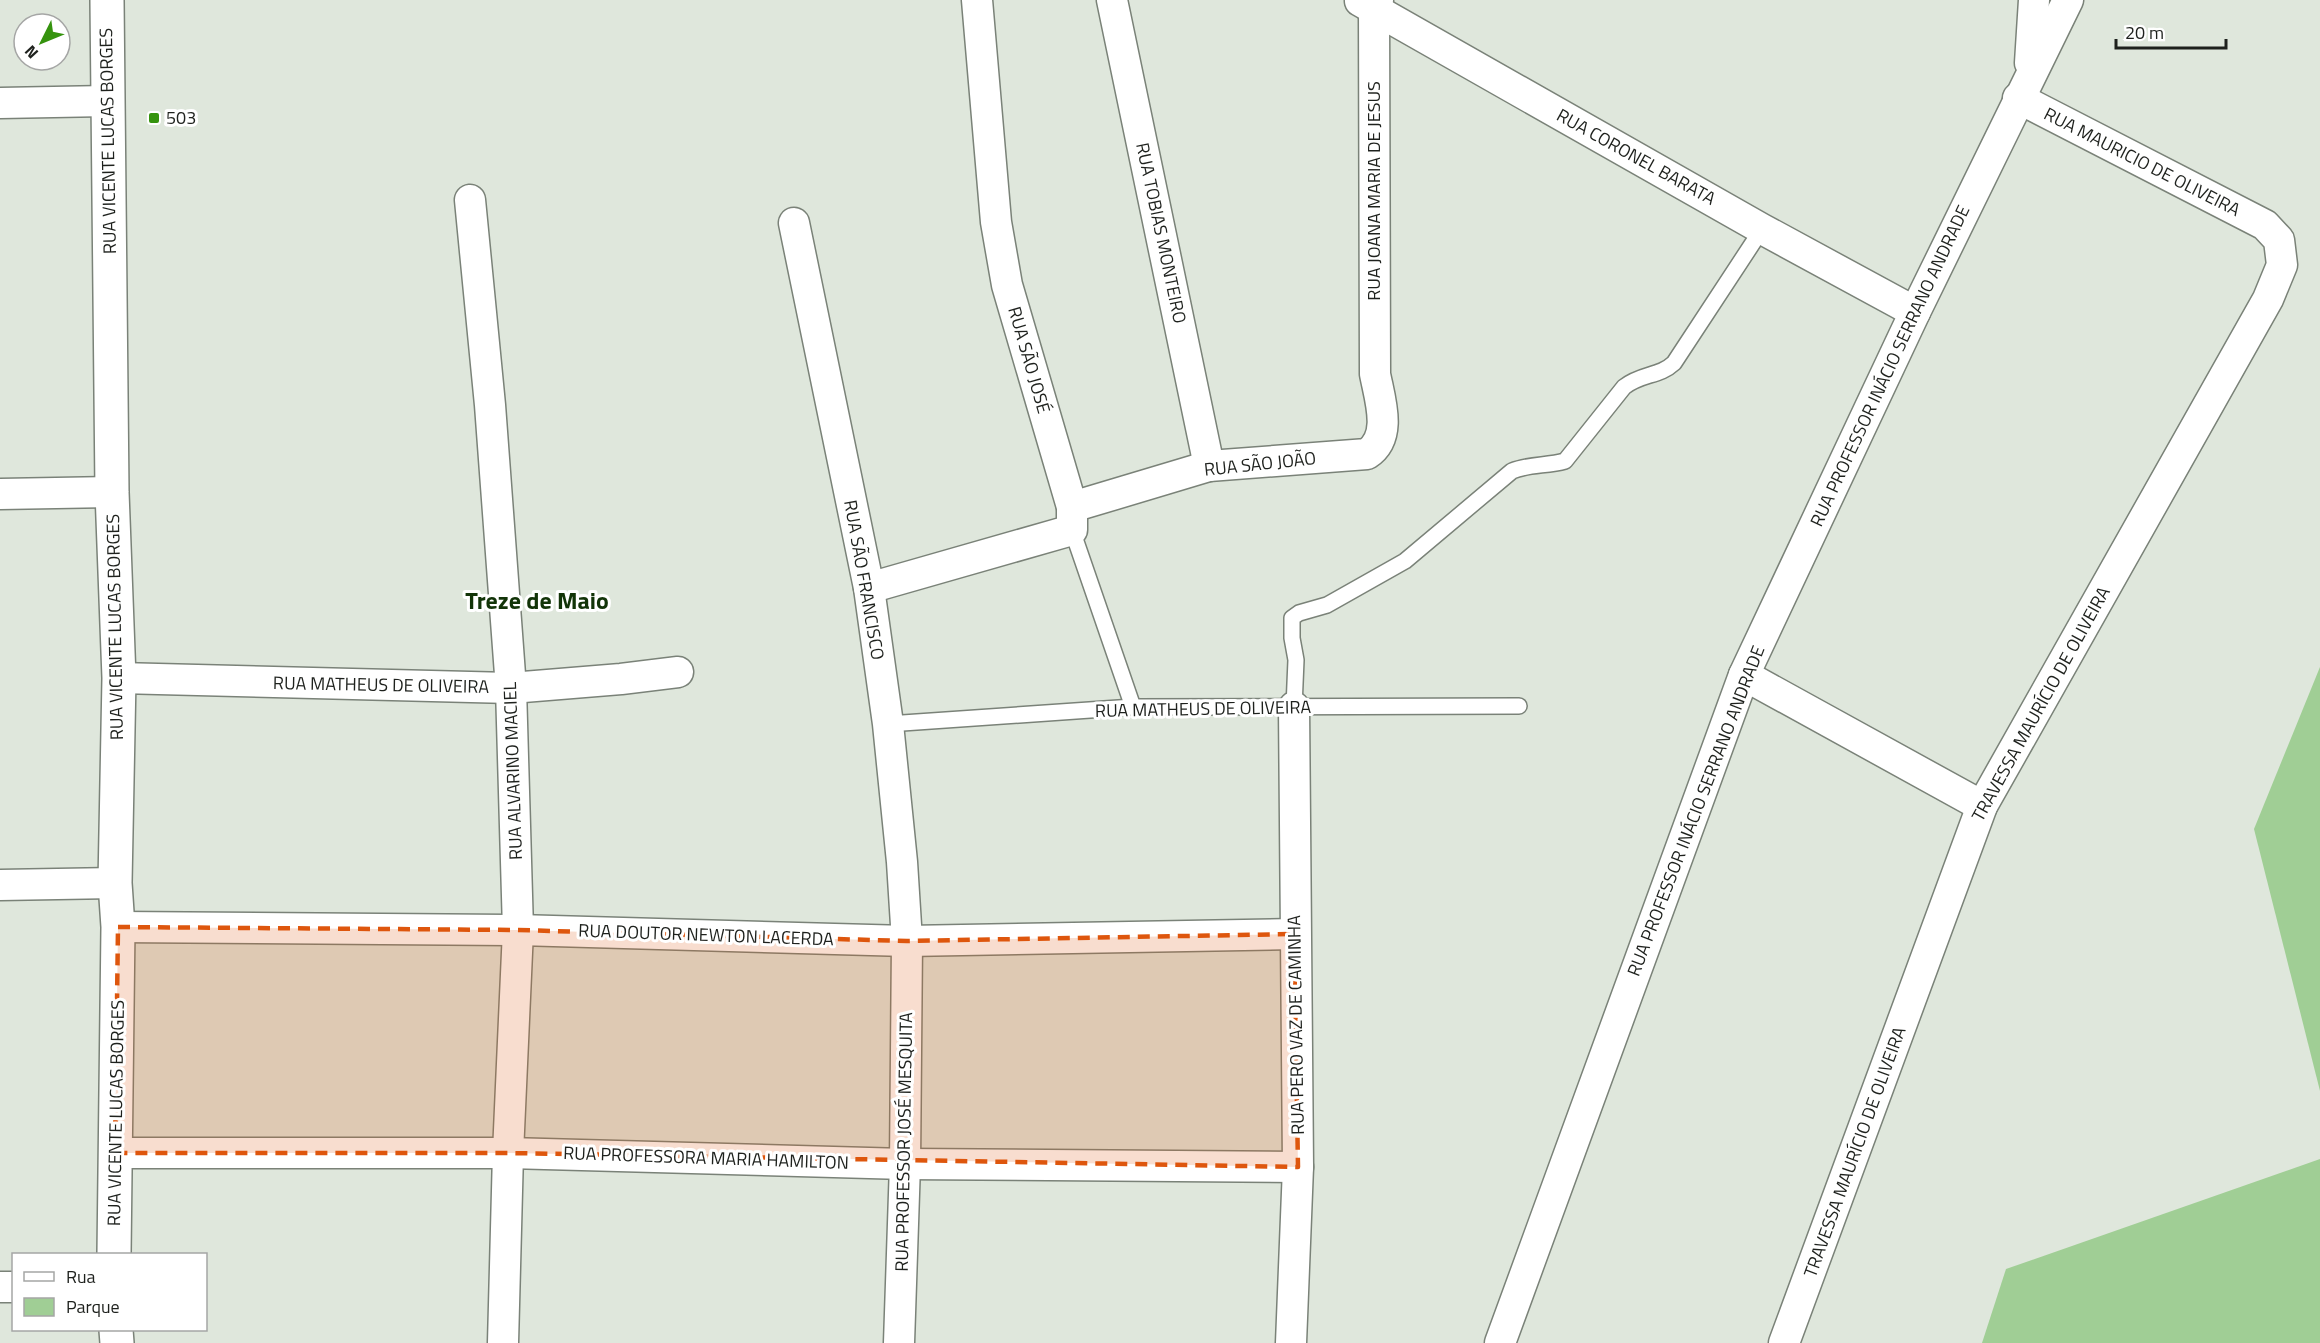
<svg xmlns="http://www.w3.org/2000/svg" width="2320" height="1343" font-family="'Titillium Web',sans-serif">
<rect width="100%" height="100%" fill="#dfe7dc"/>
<g fill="#a0ce95">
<polygon points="2320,667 2320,1091 2254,829"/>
<polygon points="2320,1159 2320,1343 1982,1343 2006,1269"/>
</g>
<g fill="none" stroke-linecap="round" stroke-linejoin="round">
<defs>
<g id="service">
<polyline points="1072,530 1133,707"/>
<path d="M 1294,707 L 1296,660 L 1292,638 L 1292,618 L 1299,613 L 1327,605 L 1405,561 L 1512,471 C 1529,464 1547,466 1565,461 L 1624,387 C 1642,373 1659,377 1674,363 L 1762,229"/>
<polyline points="888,724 1133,707 1519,706"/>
</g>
<g id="minor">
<polyline points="1112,0 1209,466"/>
<polyline points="1360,1 1762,229 1915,312"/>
<polyline points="2030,63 2034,0"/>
<polyline points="0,103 107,101"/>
<polyline points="470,200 490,405 511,688 518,930 508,1153 503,1343"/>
<polyline points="794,223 869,588 888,724 902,862 907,941 905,1164 899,1343"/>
<polyline points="0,494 112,492"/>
<path d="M 1072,507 L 1209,466 L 1367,454 C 1393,437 1380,400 1375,374 L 1374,9 L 1378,0"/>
<polyline points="869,588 1072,530 1072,507 1007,285 996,222 977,0"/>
<polyline points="1744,675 1982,806"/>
<polyline points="119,678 511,688 621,679 678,672"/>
<polyline points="0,885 115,883"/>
<polyline points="118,927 518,930 907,941 1294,934"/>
<polyline points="115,1153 508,1153 905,1164 1298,1167"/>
<polyline points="0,1287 14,1287"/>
<polyline points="1291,1343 1298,1167 1294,707"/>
<polyline points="1500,1343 1744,675 1915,312 2068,0"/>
<polyline points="1784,1343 1982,806 2268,299 2282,265 2279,240 2265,225 2018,98"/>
</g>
<g id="secondary">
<polyline points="107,0 112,492 119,678 115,883 118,927 114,1254"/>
<polyline points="116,1330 117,1343"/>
</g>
</defs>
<use href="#service" stroke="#7a8278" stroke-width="18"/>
<use href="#minor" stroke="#7a8278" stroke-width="33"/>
<use href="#secondary" stroke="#7a8278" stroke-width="36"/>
<use href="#service" stroke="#fff" stroke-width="15"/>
<use href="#minor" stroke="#fff" stroke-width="30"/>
<use href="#secondary" stroke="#fff" stroke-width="33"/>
</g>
<path fill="#de560d" fill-opacity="0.2" stroke="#de560d" stroke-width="4.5" stroke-dasharray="12 8" stroke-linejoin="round" d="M 118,927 L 518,930 L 907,941 L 1294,934 L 1298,1167 L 508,1153 L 115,1153 Z"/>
<rect fill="#35930e" stroke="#fff" stroke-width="2" x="148" y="112" width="12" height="12" rx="3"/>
<g text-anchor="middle" stroke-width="6" stroke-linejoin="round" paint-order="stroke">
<g font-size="18" fill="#1e211d" stroke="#fff" text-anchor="start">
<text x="166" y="124">503</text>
</g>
<g font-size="18" fill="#1e211d" stroke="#fff">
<text transform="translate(108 141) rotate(-91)" y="6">RUA VICENTE LUCAS BORGES</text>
<text transform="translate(1636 157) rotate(29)" y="6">RUA CORONEL BARATA</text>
<text transform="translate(2142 162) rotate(27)" y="6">RUA MAURICIO DE OLIVEIRA</text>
<text transform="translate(1374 191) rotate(-90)" y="6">RUA JOANA MARIA DE JESUS</text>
<text transform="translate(1161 233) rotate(78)" y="6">RUA TOBIAS MONTEIRO</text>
<text transform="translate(1029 360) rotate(74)" y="6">RUA SÃO JOSÉ</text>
<text transform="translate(1890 366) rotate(-65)" y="6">RUA PROFESSOR INÁCIO SERRANO ANDRADE</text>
<text transform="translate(1260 464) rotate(-6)" y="6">RUA SÃO JOÃO</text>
<text transform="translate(864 580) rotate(80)" y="6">RUA SÃO FRANCISCO</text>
<text transform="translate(115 627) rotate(-91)" y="6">RUA VICENTE LUCAS BORGES</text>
<text transform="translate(381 685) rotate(1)" y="6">RUA MATHEUS DE OLIVEIRA</text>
<text transform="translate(2041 704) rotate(-61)" y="6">TRAVESSA MAURÍCIO DE OLIVEIRA</text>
<text transform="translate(1203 709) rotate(-1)" y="6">RUA MATHEUS DE OLIVEIRA</text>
<text transform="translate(513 771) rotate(-92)" y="6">RUA ALVARINO MACIEL</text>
<text transform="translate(1696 811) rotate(-69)" y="6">RUA PROFESSOR INÁCIO SERRANO ANDRADE</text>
<text transform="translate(706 935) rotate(2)" y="6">RUA DOUTOR NEWTON LACERDA</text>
<text transform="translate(1296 1025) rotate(-91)" y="6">RUA PERO VAZ DE CAMINHA</text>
<text transform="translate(116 1113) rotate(-89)" y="6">RUA VICENTE LUCAS BORGES</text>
<text transform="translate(904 1142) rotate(-89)" y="6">RUA PROFESSOR JOSÉ MESQUITA</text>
<text transform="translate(1855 1152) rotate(-70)" y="6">TRAVESSA MAURÍCIO DE OLIVEIRA</text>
<text transform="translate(706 1158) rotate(2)" y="6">RUA PROFESSORA MARIA HAMILTON</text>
</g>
<g font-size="24" font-weight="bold" fill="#123408" stroke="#fff">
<text x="537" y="609">Treze de Maio</text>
</g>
</g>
<rect x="12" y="1253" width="195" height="78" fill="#ffffff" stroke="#a5a6a5" stroke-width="1.5"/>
<rect x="24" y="1272" width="30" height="9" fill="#ffffff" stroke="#a5a6a5" stroke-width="1.5"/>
<text x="66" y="1283" font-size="18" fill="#1e211d">Rua</text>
<rect x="24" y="1298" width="30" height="18" fill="#a0ce95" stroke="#a5a6a5" stroke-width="1.5"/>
<text x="66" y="1313" font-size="18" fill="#1e211d">Parque</text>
<g transform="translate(42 42) rotate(227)"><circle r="28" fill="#ffffff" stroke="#a5a6a5" stroke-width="1.5"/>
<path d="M0-4.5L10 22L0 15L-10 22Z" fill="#35930e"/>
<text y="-9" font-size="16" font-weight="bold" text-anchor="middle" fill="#1e211d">N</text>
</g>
<path d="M2116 39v9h110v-9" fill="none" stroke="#1e211d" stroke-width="3"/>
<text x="2125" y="39" font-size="18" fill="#1e211d" stroke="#ffffff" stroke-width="4.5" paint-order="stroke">20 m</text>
</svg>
